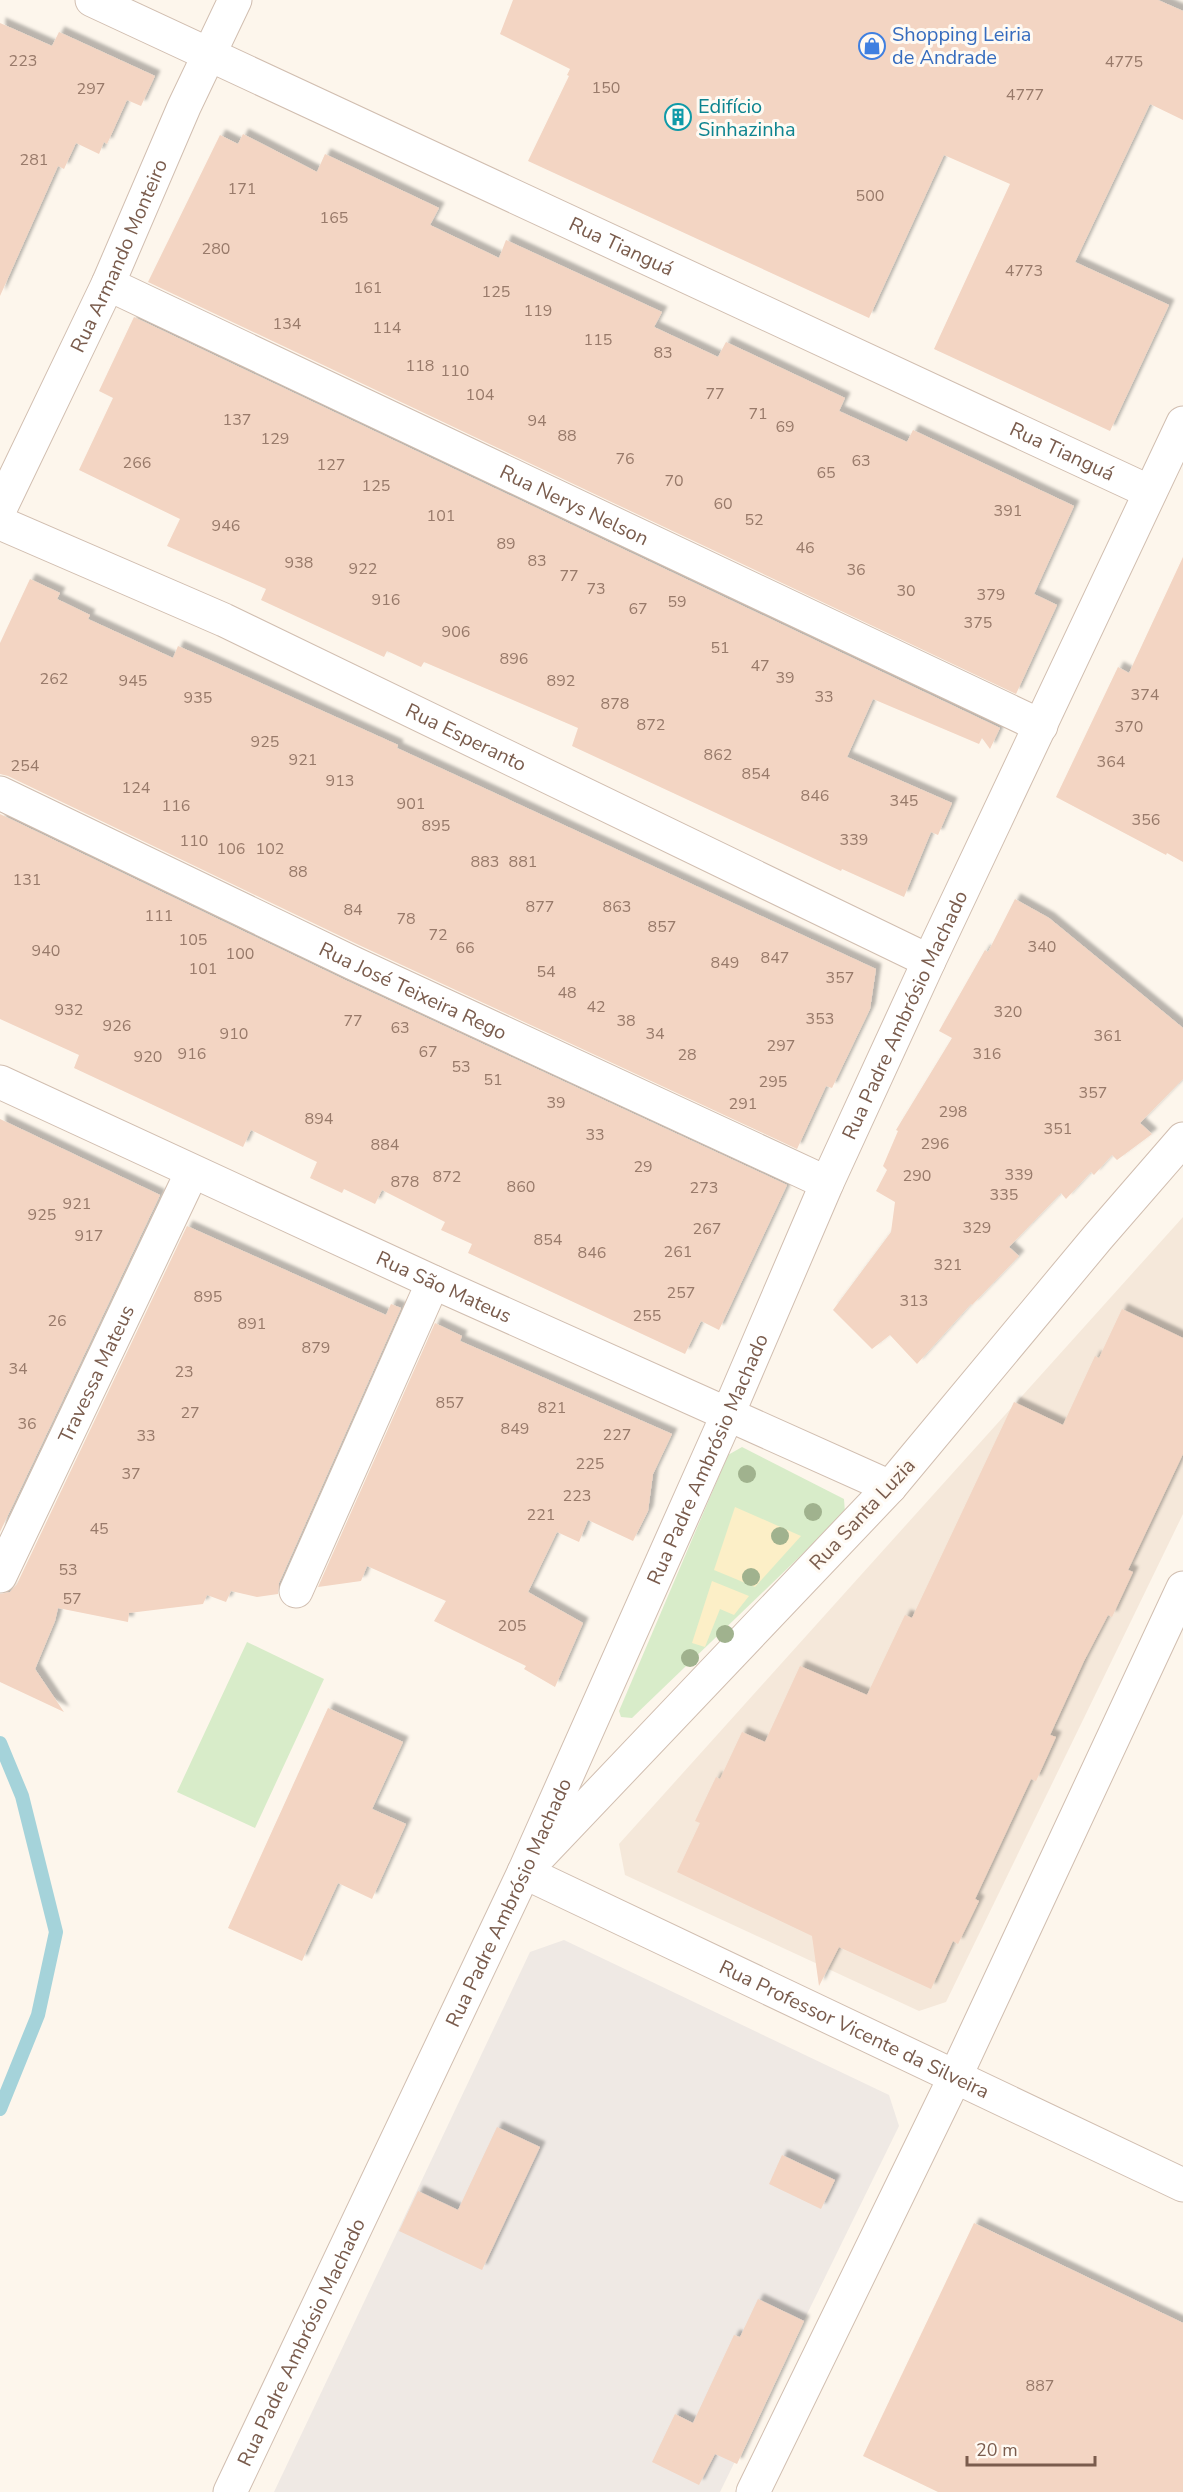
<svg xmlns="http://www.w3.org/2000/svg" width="1183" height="2492" font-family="'Nunito Sans',sans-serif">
<defs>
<filter id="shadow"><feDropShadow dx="5.5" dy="-5.5" stdDeviation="1.5" flood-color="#0004"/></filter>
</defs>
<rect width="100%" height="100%" fill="#fdf6ec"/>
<polygon fill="#f5e8da" points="1183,1217 1183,1514 946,2002 919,2011 625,1875 619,1844"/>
<polygon fill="#efe9e4" points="564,1940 889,2095 899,2126 720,2492 274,2492 530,1952"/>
<g fill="#d8ecc9">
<polygon points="742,1447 844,1499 845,1513 632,1718 621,1717 619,1711 728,1455"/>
<polygon points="247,1642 324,1679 255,1828 177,1792"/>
</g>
<g fill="#fcefc7">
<polygon points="735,1507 801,1536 755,1587 714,1570"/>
<polygon points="712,1581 749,1596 734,1615 720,1609 705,1647 692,1643"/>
</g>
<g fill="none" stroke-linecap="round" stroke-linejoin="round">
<polyline stroke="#a5d3da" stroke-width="14" points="0,1743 22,1796 56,1932 38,2015 0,2109"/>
</g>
<g fill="#f3d5c3" filter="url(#shadow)">
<polygon points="513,0 1158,0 1183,11 1183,120 1150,104 1075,262 1169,305 1110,431 934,349 1010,184 944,155 869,318 528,161 569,76 567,75 570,69 500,34"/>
<polygon points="0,23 52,46 59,32 155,76 141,106 127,100 107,144 104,142 99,154 76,143 64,169 58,166 0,296"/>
<polygon points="243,134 317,172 325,154 439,208 430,225 499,258 506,240 662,312 654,327 718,357 726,342 845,398 839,411 907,442 913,430 1074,506 1034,594 1057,605 1016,694 148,282 220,135 238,144"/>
<polygon points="134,317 1000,728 990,749 982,738 979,744 873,699 847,757 952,803 938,835 931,832 904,897 842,869 841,871 572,746 578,728 424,662 421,667 387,651 384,657 261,600 266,589 167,546 180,519 79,470 113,398 99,391"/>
<polygon points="1183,557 1183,862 1167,853 1166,855 1056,797 1118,667 1129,673"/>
<polygon points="30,579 60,593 57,599 90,615 88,619 173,658 178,646 212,661 398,745 397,748 876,969 870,1009 832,1088 826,1086 797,1149 361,946 8,776 0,774 0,643"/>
<polygon points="0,814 345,980 787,1185 719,1330 701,1321 685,1354 468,1253 472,1244 441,1230 445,1222 382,1190 375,1204 344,1189 342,1193 310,1178 317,1162 251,1130 243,1147 74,1068 79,1055 0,1019"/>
<polygon points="1015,899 1049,918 1183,1028 1183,1079 1140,1123 1152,1134 1117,1160 1112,1155 1094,1175 1091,1172 1066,1199 1061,1193 1009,1247 1019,1256 972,1305 971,1304 917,1364 890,1335 872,1349 833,1310 891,1232 895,1202 876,1191 887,1170 883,1166 898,1131 896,1130 952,1038 939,1031 985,950 988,952"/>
<polygon points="0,1119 160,1195 0,1532"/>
<polygon points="187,1226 386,1315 391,1304 401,1308 279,1583 278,1594 257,1597 231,1591 226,1602 207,1595 203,1604 129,1613 128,1622 58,1608 55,1621 35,1669 64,1712 0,1682 0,1594 10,1592 17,1584"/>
<polygon points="1122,1309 1183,1338 1183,1454 1128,1570 1133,1572 1112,1617 1108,1615 1084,1661 1050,1735 1056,1737 1036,1781 1031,1779 975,1899 979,1901 958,1944 953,1941 931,1989 839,1947 819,1986 812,1936 677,1872 700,1823 695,1821 716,1777 720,1779 742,1732 765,1742 800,1666 867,1695 905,1615 912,1618 1014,1402 1063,1425 1095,1356 1099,1358"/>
<polygon points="435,1323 462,1336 460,1341 672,1434 653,1474 648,1511 633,1541 588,1520 579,1542 557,1532 528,1592 583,1623 555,1687 524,1669 526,1666 434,1621 446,1601 367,1566 361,1581 318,1587"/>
<polygon points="328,1708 403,1742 372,1809 406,1824 372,1899 338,1883 302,1961 228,1928"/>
<polygon points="497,2127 540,2147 482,2270 399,2231 418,2191 458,2210"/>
<polygon points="782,2155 835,2180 821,2209 769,2184"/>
<polygon points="974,2223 1183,2323 1183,2492 938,2492 863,2456"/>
<polygon points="758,2299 804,2321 737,2464 715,2454 699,2485 652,2462 675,2414 693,2423 734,2335 740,2337"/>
</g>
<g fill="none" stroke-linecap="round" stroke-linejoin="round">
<defs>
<g id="minor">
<path id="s1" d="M 92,0 L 1150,492"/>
<path id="s2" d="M 108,284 L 1041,726"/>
<path id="s3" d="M 0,509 L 108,284 L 184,107 L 235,0"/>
<path id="s4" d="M 0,523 L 224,620 L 929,961"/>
<path id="s5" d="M 0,793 L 353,963 L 827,1183"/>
<path id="s6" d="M 0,1082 L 433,1282 L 890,1487"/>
<path id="s7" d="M 1183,1139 L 1098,1237 L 890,1487 L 524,1872 L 1183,2185"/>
<path id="s8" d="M 0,1576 L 192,1172"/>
<polyline points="296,1591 433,1282"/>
<path id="s9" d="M 230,2492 L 524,1872 L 727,1416 L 827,1183 L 929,961 L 1183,423"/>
<polyline points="753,2492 956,2075 1183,1588"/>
</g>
</defs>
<use href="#minor" stroke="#d1beb0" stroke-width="35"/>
<use href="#minor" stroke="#fff" stroke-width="33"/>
</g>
<g fill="#a0b28e">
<circle cx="747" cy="1474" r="9"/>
<circle cx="813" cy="1512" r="9"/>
<circle cx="780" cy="1536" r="9"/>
<circle cx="751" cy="1577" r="9"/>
<circle cx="725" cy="1634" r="9"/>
<circle cx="690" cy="1658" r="9"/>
</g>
<defs>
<symbol id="shop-ring" viewBox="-11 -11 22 22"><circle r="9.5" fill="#fffaf3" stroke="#3f7fe0" stroke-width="1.5"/><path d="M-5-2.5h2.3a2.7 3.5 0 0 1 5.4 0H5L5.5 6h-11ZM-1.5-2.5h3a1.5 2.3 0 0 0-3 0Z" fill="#3f7fe0"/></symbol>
<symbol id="building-ring" viewBox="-11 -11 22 22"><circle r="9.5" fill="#fffaf3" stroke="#0f9aa8" stroke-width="1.5"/><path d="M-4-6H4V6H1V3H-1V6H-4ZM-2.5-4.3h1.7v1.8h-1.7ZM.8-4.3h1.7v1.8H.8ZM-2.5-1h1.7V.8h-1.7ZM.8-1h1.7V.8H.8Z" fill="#0f9aa8"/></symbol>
</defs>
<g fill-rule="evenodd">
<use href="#shop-ring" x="857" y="31" width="30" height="30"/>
<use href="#building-ring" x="663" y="102" width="30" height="30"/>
</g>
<g text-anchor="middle" stroke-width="6" stroke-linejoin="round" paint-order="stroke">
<g font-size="16" fill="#987a6a">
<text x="23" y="66">223</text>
<text x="1124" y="67">4775</text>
<text x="606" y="93">150</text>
<text x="91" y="94">297</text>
<text x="1025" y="100">4777</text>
<text x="34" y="165">281</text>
<text x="242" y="194">171</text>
<text x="870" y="201">500</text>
<text x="334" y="223">165</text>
<text x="216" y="254">280</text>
<text x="1024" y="276">4773</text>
<text x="368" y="293">161</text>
<text x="496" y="297">125</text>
<text x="538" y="316">119</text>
<text x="287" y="329">134</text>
<text x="387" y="333">114</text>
<text x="598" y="345">115</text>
<text x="663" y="358">83</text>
<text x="420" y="371">118</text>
<text x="455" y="376">110</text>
<text x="715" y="399">77</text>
<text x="480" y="400">104</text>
<text x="758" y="419">71</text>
<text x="237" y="425">137</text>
<text x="537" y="426">94</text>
<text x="785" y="432">69</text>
<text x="567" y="441">88</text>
<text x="275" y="444">129</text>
<text x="625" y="464">76</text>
<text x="861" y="466">63</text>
<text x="137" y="468">266</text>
<text x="331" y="470">127</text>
<text x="826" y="478">65</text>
<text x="674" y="486">70</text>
<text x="376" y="491">125</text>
<text x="723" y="509">60</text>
<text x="1008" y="516">391</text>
<text x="441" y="521">101</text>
<text x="754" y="525">52</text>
<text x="226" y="531">946</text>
<text x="506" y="549">89</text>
<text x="805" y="553">46</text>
<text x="537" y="566">83</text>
<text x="299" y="568">938</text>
<text x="363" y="574">922</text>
<text x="856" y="575">36</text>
<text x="569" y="581">77</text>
<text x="596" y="594">73</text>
<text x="906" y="596">30</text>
<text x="991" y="600">379</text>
<text x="386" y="605">916</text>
<text x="677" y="607">59</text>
<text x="638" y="614">67</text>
<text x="978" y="628">375</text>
<text x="456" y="637">906</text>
<text x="720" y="653">51</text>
<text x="514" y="664">896</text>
<text x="760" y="671">47</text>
<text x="785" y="683">39</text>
<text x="54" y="684">262</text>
<text x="133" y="686">945</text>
<text x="561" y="686">892</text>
<text x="1145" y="700">374</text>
<text x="824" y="702">33</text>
<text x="198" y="703">935</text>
<text x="615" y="709">878</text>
<text x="651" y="730">872</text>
<text x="1129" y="732">370</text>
<text x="265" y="747">925</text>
<text x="718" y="760">862</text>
<text x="303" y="765">921</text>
<text x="1111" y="767">364</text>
<text x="25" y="771">254</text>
<text x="756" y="779">854</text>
<text x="340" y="786">913</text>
<text x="136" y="793">124</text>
<text x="815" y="801">846</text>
<text x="904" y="806">345</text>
<text x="411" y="809">901</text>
<text x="176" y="811">116</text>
<text x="1146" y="825">356</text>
<text x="436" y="831">895</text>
<text x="854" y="845">339</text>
<text x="194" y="846">110</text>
<text x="231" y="854">106</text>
<text x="270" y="854">102</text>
<text x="485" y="867">883</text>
<text x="523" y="867">881</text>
<text x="298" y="877">88</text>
<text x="27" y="885">131</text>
<text x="540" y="912">877</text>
<text x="617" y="912">863</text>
<text x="353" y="915">84</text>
<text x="159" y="921">111</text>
<text x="406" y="924">78</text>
<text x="662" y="932">857</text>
<text x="438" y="940">72</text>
<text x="193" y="945">105</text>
<text x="1042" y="952">340</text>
<text x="465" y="953">66</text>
<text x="46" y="956">940</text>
<text x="240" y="959">100</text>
<text x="775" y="963">847</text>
<text x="725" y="968">849</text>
<text x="203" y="974">101</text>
<text x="546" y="977">54</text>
<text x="840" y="983">357</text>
<text x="567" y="998">48</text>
<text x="596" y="1012">42</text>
<text x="69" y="1015">932</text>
<text x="1008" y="1017">320</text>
<text x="820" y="1024">353</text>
<text x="353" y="1026">77</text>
<text x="626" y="1026">38</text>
<text x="117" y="1031">926</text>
<text x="400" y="1033">63</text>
<text x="234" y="1039">910</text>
<text x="655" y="1039">34</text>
<text x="1108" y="1041">361</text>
<text x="781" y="1051">297</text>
<text x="428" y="1057">67</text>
<text x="192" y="1059">916</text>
<text x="987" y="1059">316</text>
<text x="687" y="1060">28</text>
<text x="148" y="1062">920</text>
<text x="461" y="1072">53</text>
<text x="493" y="1085">51</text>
<text x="773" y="1087">295</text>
<text x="1093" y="1098">357</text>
<text x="556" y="1108">39</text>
<text x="743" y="1109">291</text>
<text x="953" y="1117">298</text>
<text x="319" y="1124">894</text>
<text x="1058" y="1134">351</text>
<text x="595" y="1140">33</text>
<text x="935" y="1149">296</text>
<text x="385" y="1150">884</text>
<text x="643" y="1172">29</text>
<text x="1019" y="1180">339</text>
<text x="917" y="1181">290</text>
<text x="447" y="1182">872</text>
<text x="405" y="1187">878</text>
<text x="521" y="1192">860</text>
<text x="704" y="1193">273</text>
<text x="1004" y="1200">335</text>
<text x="77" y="1209">921</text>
<text x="42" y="1220">925</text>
<text x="977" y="1233">329</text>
<text x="707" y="1234">267</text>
<text x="89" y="1241">917</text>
<text x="548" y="1245">854</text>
<text x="678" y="1257">261</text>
<text x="592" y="1258">846</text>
<text x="948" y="1270">321</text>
<text x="681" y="1298">257</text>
<text x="208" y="1302">895</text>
<text x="914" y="1306">313</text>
<text x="647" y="1321">255</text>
<text x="57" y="1326">26</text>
<text x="252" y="1329">891</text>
<text x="316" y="1353">879</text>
<text x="18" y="1374">34</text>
<text x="184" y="1377">23</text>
<text x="450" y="1408">857</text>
<text x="552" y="1413">821</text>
<text x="190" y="1418">27</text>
<text x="27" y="1429">36</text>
<text x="515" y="1434">849</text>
<text x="617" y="1440">227</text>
<text x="146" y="1441">33</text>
<text x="590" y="1469">225</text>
<text x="131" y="1479">37</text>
<text x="577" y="1501">223</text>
<text x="541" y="1520">221</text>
<text x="99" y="1534">45</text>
<text x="68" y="1575">53</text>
<text x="72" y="1604">57</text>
<text x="512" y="1631">205</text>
<text x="1040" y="2391">887</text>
</g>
<g font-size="20" fill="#366cbe" stroke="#fffaf3" text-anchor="start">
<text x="892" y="41">Shopping Leiria<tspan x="892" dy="23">de Andrade</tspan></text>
</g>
<g font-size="20" fill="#0d838f" stroke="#fffaf3" text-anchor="start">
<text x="698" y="113">Edifício<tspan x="698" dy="23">Sinhazinha</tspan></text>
</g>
<g font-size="20" fill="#7a5c4d" stroke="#fffaf3">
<text dy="7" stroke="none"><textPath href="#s1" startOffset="584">Rua Tianguá</textPath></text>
<text dy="7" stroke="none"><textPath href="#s3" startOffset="280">Rua Armando Monteiro</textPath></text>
<text dy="7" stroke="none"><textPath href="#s1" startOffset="1070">Rua Tianguá</textPath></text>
<text dy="7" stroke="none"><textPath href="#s2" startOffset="516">Rua Nerys Nelson</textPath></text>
<text dy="7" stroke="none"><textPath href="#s4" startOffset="513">Rua Esperanto</textPath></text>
<text dy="7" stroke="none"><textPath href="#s5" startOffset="458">Rua José Teixeira Rego</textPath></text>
<text dy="7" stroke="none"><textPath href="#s9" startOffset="1624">Rua Padre Ambrósio Machado</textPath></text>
<text dy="7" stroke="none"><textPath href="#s6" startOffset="489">Rua São Mateus</textPath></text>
<text dy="7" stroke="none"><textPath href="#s8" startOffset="224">Travessa Mateus</textPath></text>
<text dy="7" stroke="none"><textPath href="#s9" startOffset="1138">Rua Padre Ambrósio Machado</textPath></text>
<text transform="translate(862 1514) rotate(-47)" y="7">Rua Santa Luzia</text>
<text dy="7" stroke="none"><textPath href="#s9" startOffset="652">Rua Padre Ambrósio Machado</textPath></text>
<text dy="7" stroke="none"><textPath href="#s7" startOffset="1352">Rua Professor Vicente da Silveira</textPath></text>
<text dy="7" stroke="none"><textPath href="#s9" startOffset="166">Rua Padre Ambrósio Machado</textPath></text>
</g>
</g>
<path d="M967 2456v9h128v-9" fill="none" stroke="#7a5c4d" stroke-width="3"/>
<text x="976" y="2456" font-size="18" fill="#7a5c4d" stroke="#fffaf3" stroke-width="4.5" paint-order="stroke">20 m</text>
</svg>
